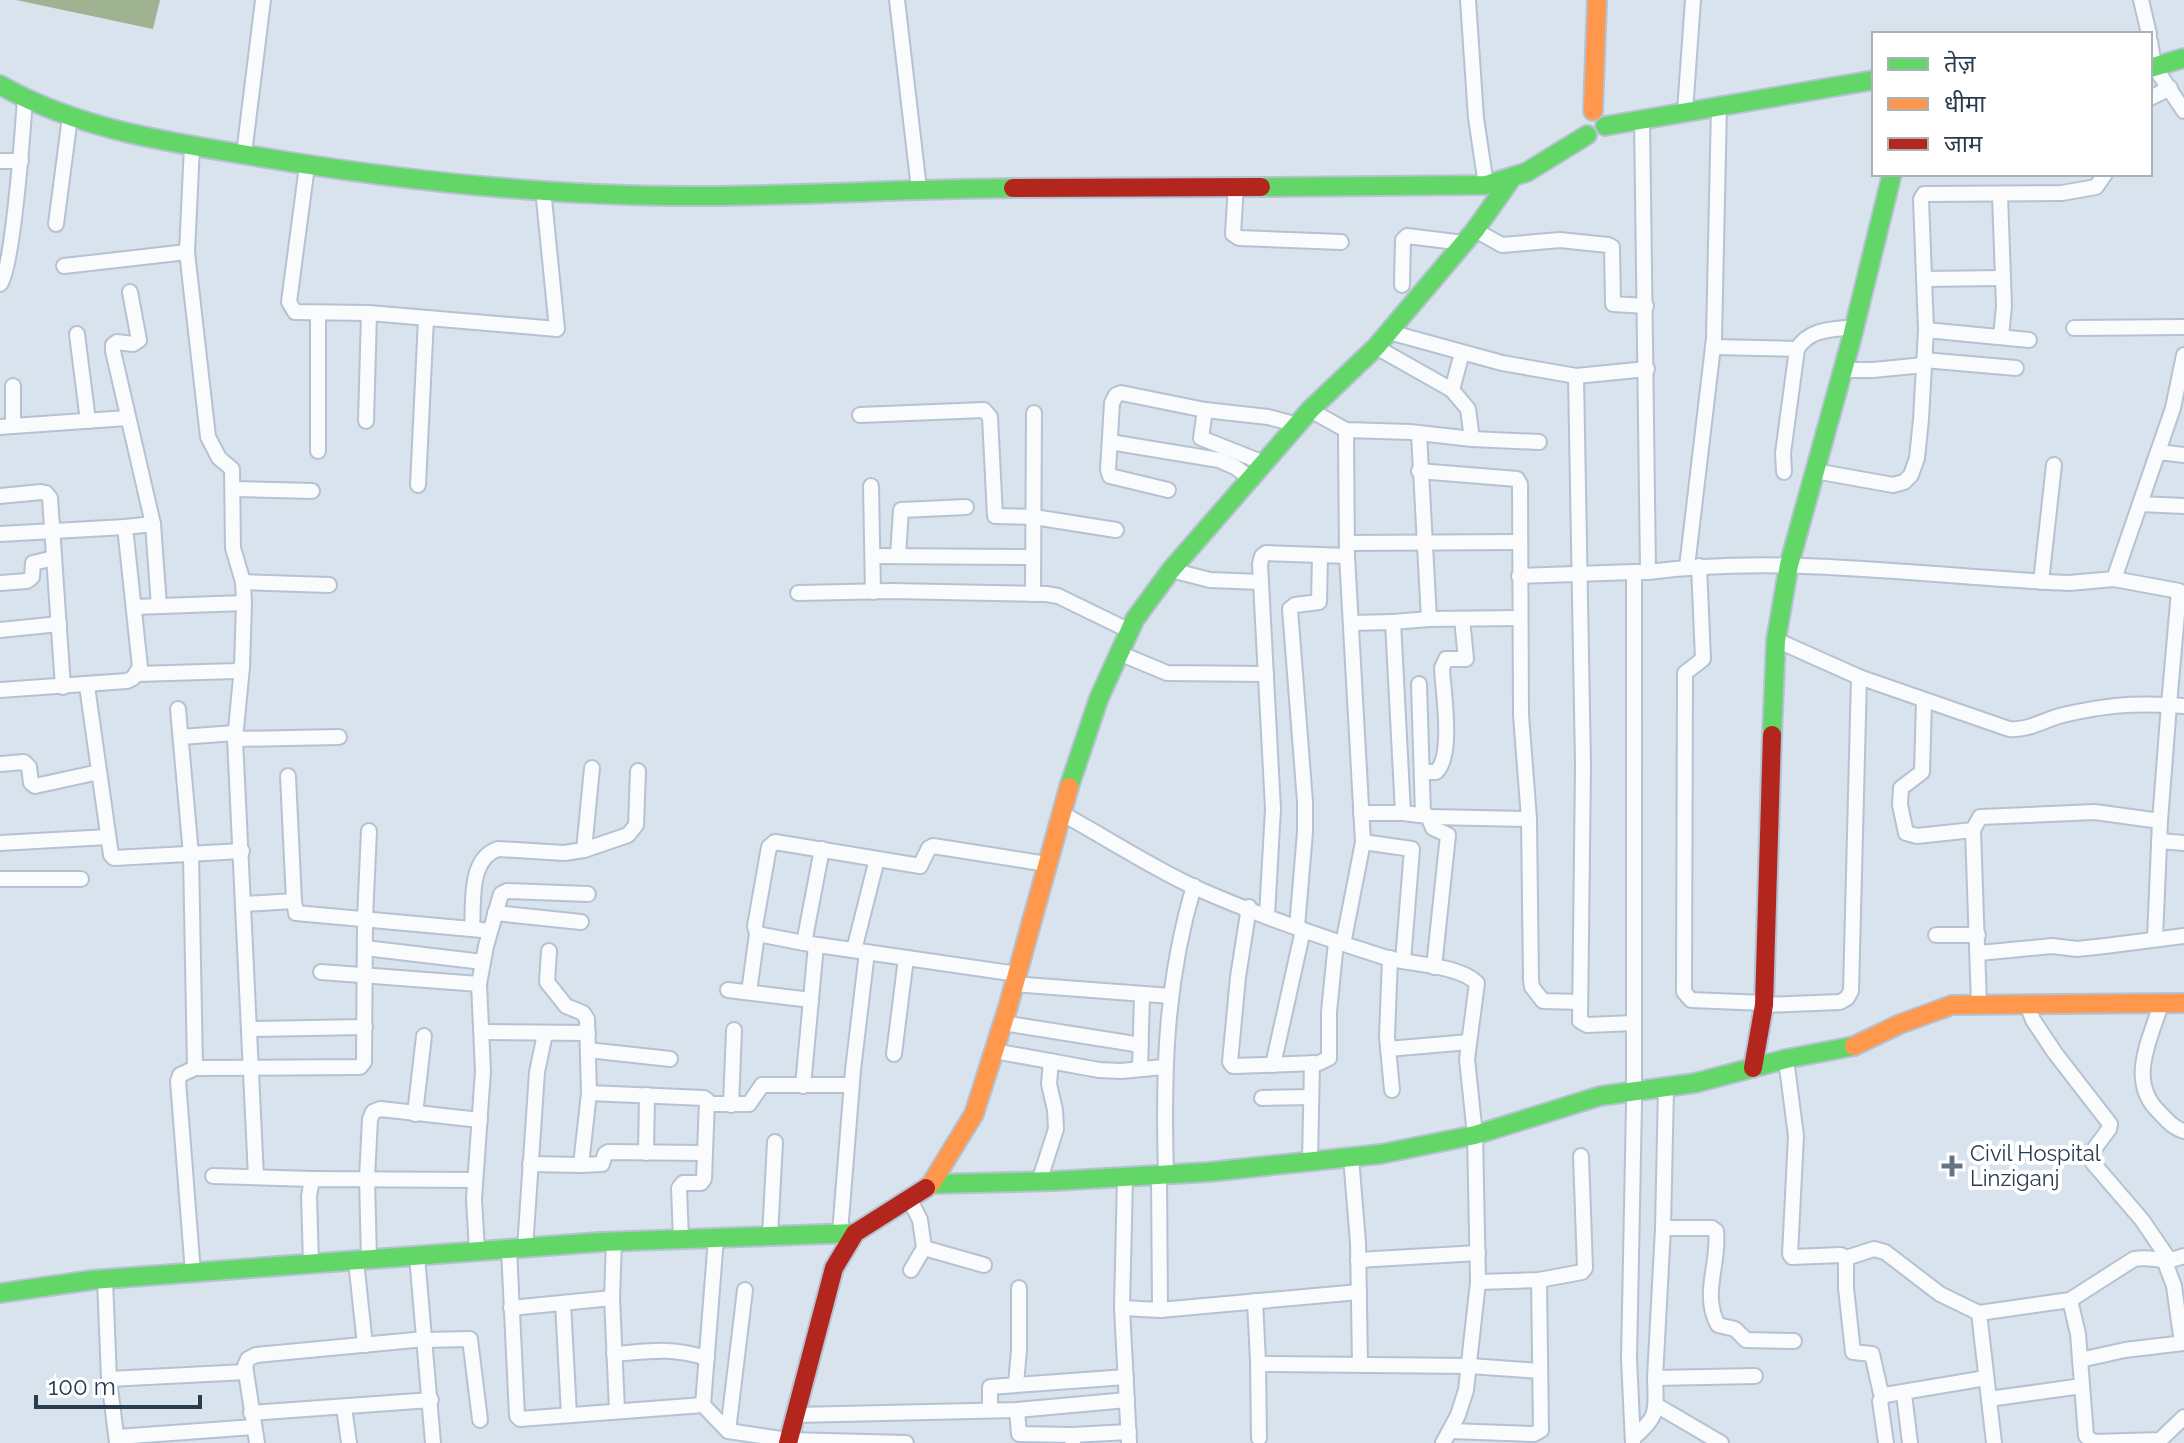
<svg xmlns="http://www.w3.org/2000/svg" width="2184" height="1443" font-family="Raleway,'Noto Sans Devanagari',sans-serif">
<rect width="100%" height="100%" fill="#d8e3ee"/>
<polygon fill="#9fb392" points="16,0 160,0 153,29"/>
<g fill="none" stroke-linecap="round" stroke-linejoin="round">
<defs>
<g id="street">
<polyline points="897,0 919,189"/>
<polyline points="1468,0 1476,118 1486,185"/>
<polyline points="2141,0 2149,34"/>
<polyline points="2150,41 2154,66 2184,111"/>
<polyline points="2150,98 2170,88"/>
<polyline points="1685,111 1693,0"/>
<polyline points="192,146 187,252 208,437 219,458 232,469 233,548 243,582 244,603 242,667 235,739 256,1177"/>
<polyline points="244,154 263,0"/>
<polyline points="0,161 21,161"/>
<polyline points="307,166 289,302 295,312 369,313 557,329 543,189"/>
<polyline points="1236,185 1233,234 1239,238 1341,242"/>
<polyline points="2000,195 2004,306 2001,337"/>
<polyline points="56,224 70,117"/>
<polyline points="1475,230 1502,245 1560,240 1608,245 1612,247 1613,304 1646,306"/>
<polyline points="64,266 187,252"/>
<polyline points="1924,279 2001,278"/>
<path d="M 0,284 C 13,271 23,127 25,99"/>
<polyline points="1402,285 1403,240 1407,236 1464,243"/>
<polyline points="130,292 139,340 133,344 117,342 113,345 113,351 153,524 159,606"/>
<polyline points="2074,328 2184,327"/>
<polyline points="1926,330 2029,340"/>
<polyline points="1389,332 1502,363 1576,376 1647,369"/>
<polyline points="77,334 88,421"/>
<polyline points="1376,347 1452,390"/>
<polyline points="1713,347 1797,349"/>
<polyline points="1462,353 1452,390 1468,409 1472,439"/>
<polyline points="1924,360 2016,368"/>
<polyline points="1843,370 1873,370 1924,365"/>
<polyline points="1576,376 1583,765 1580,1021 1587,1025 1634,1023"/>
<polyline points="1205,410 1201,438 1264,463"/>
<polyline points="1310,410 1346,430 1410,432 1472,439 1539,442"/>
<polyline points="860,415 984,410 990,417 995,516 1034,517 1116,530"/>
<polyline points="366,421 369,313"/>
<polyline points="13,426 127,418"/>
<polyline points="0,427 13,426 13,386"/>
<polyline points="1110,442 1219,460 1235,467 1250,478"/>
<polyline points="318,451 318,313"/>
<polyline points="2158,452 2184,455"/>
<polyline points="1419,471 1517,479 1520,484 1521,715 1529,819 1531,980 1532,987 1543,1001 1580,1002"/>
<polyline points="1815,471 1893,485 1904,482 1911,475 1917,458 1921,419 1926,330 1921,199 1924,194 2062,193 2096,187 2105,174"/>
<path d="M 1784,472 L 1783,453 L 1797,349 C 1810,328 1832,330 1854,327"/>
<polyline points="418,485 426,319"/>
<polyline points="871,486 873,592"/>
<polyline points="233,489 312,491"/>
<polyline points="1168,490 1110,476 1108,470 1112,403 1116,395 1121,393 1205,410 1268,417 1298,425"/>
<polyline points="0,496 41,492 46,493 50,498 63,687"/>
<polyline points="2140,504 2184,506"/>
<polyline points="0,534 125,527"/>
<polyline points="1347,543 1519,542"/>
<polyline points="874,556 1033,557"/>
<polyline points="898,556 901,510 966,507"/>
<polyline points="1699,566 1703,659 1685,673 1684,992 1691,1000 1764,1003"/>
<polyline points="1687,567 1714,338 1719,106"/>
<polyline points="1171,570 1210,580 1261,582"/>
<path d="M 1648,572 C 1788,554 1929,577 2069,583 L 2114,579 L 2173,408 L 2184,355"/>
<polyline points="1519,576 1634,572"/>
<polyline points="243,582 329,585"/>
<polyline points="2041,582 2054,465"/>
<polyline points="0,583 27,581 32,577 33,563 54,558"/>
<polyline points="798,593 892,591 1046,594 1058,596 1130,631"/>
<polyline points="1033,594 1034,413"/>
<polyline points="134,607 244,603"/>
<polyline points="1429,619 1520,618"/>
<polyline points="1351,623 1393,622"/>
<polyline points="0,630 59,624"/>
<path d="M 1776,640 L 1859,677 L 2009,729 C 2029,731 2045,719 2063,715 C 2102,706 2129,703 2169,705 L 2179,591 L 2114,579"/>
<polyline points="1119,653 1167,673 1266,674"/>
<polyline points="137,674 236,671 242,667"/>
<polyline points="1419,684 1423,815"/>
<polyline points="87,686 111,855 114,858 242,851"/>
<polyline points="0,690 127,681 133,678 140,667 125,527 153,524"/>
<polyline points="1924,701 1922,772 1901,788 1900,805 1906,833 1917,836 1973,830"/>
<polyline points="178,709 191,855 195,1068"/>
<polyline points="181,737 235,733"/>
<polyline points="235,739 339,737"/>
<polyline points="0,764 24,762 29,767 31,783 35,786 99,772"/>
<path d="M 1424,772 L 1436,772 C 1454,756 1443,692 1442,668 L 1446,659 L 1466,659 L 1462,619"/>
<path d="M 1061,813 C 1105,837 1149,866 1194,887 C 1254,914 1321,937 1384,957 C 1410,965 1457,964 1477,983 L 1467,1059 L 1475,1135 L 1478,1282 L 1466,1390 L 1458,1415 L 1443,1443"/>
<polyline points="1361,813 1403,813 1428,816 1433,828 1448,835 1434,967"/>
<polyline points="1403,813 1393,622 1429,619 1419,434"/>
<polyline points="1430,817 1529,819"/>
<polyline points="2159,841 2184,843"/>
<polyline points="1363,842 1412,849 1403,961"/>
<polyline points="0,843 108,837"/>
<polyline points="584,850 592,768"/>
<polyline points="0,879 81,879"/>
<polyline points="294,901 296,913 482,930"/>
<polyline points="245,904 294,901 288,776"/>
<polyline points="1249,907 1238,977 1230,1062 1233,1066 1319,1063 1329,1058 1329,1012 1336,942"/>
<polyline points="495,913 581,922"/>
<polyline points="1267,915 1273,809 1260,564 1262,556 1266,553 1347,556"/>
<polyline points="1297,927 1305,832 1305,802 1290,609 1295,605 1319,602 1320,555"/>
<path d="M 472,929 C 474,903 468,859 498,849 L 564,853 L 584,850 L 628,835 L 636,825 L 638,771"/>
<polyline points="1936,935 1978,935"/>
<polyline points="2155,938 2160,821 2169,705 2184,706"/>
<polyline points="804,943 822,849"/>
<polyline points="1343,944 1363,842 1347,556 1346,430"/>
<polyline points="365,948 483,962"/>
<polyline points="854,950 877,859"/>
<polyline points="1979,953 2052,946 2077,949 2105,946 2184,936"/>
<polyline points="1390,958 1387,1037 1392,1090"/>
<polyline points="321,972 479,984"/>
<polyline points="1017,974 804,943 757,934 755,926 769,847 775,842 920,866 929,848 933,846 1047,864"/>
<polyline points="1014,984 1171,996"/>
<polyline points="728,990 811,1000"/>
<polyline points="749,992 757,934"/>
<polyline points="2027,1004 2033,1020 2055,1053 2110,1124 2109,1129 2092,1152 2093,1163 2142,1220 2170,1261"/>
<path d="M 2161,1004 C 2150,1040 2127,1081 2159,1112 C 2167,1120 2173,1128 2184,1131"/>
<polyline points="1764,1005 1840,1002 1847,998 1851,991 1859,677"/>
<polyline points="1979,1005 1973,830 1980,817 2095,812 2160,821"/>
<polyline points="1003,1023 1141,1045"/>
<polyline points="251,1029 365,1027"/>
<polyline points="483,1032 588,1033"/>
<polyline points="1388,1049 1469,1042"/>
<polyline points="588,1050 670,1059"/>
<polyline points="994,1051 1099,1070 1121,1071 1164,1067"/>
<polyline points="894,1054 906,958"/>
<polyline points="1786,1059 1796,1136 1790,1254 1792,1257 1841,1255 1846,1258 1846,1288 1853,1352 1872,1354 1882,1398"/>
<polyline points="1273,1065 1303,930"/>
<polyline points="1140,1069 1142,994"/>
<polyline points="803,1086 816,945"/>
<polyline points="1666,1087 1663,1228 1655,1378 1755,1376"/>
<polyline points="589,1093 704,1098 707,1100 704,1179 701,1183 683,1183 679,1188 681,1239"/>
<polyline points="1262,1098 1311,1097"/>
<polyline points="708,1104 749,1104 762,1085 851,1085"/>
<polyline points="731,1105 734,1030"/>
<polyline points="415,1114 424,1036"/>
<polyline points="646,1153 647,1095"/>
<polyline points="1351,1157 1358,1243 1360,1365"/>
<polyline points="1310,1161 1312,1063"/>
<polyline points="530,1164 581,1165 589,1093 587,1019 583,1013 566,1006 547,982 549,951"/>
<polyline points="581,1165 602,1164 605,1154 608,1152 704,1153"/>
<path d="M 1166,1174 C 1163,1074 1165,983 1194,886"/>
<polyline points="1159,1175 1160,1310"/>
<polyline points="213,1176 312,1179"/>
<polyline points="1125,1177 1122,1308 1129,1443"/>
<polyline points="1039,1182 1056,1129 1055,1110 1049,1084 1051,1061"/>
<polyline points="910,1200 920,1220 924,1248 984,1265"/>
<path d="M 1663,1228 L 1712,1228 L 1716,1231 C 1720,1263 1701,1294 1718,1325 L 1735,1329 L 1746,1340 L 1794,1341"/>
<polyline points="840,1233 853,1070 867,952"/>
<polyline points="770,1236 775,1142"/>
<polyline points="614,1242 612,1298 617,1410"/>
<polyline points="525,1248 537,1072 545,1034"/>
<polyline points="509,1249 517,1416 520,1419 703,1405 728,1431 788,1440 906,1443"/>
<polyline points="477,1251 474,1199 483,1071 479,984 486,946 501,894 507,891 588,894"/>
<polyline points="417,1256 433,1443"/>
<polyline points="1846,1258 1874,1249 1885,1252 1940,1294 1979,1313"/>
<polyline points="369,1260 367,1178 370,1119 373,1112 380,1109 480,1120"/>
<polyline points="1358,1260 1478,1253"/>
<polyline points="356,1261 365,1345"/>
<polyline points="2165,1262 2174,1286 2182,1343"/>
<polyline points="311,1264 309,1196 312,1179 475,1180"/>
<polyline points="911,1270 924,1248"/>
<polyline points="193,1273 178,1081 180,1075 195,1068 360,1067 364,1062 365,918 369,831"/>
<polyline points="105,1280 109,1379 117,1443"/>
<polyline points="1478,1282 1539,1280 1582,1272 1585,1268 1581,1156"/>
<polyline points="2070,1300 2078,1334 2086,1436 2093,1442 2160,1440 2184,1417"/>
<polyline points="1255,1301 1258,1361 1261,1364 1470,1366 1540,1371"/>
<polyline points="563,1303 569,1415"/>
<polyline points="511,1308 612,1298"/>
<polyline points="1122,1308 1160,1310 1359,1292"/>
<polyline points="425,1340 470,1339 480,1420"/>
<path d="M 614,1354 C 653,1351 669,1347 707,1358"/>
<polyline points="2080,1360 2125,1350 2184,1343"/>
<polyline points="1258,1361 1259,1438"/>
<polyline points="109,1379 246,1372"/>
<polyline points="1016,1384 1019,1350 1019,1288"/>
<polyline points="1904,1394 1910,1443"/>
<polyline points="1989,1399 2082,1386"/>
<polyline points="703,1405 716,1238"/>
<polyline points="1656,1405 1721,1443"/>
<polyline points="344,1407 349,1443"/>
<polyline points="990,1410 990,1387 1126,1377"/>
<polyline points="1017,1410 1019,1434 1071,1435 1073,1443"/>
<polyline points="251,1413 431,1400"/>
<polyline points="795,1415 1017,1410 1127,1400"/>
<polyline points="728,1431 745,1290"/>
<polyline points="1450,1431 1534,1434 1541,1430 1539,1280"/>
<polyline points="1071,1435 1129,1432"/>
<polyline points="117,1437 254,1427"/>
<path d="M 1633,1438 C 1659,1416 1656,1411 1655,1378"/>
<polyline points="257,1443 245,1366 248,1359 256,1355 425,1339"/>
<polyline points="1633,1443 1629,1359 1634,1104 1634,572 1648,572 1642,118"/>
<polyline points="1886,1443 1880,1401 1885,1395 1986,1378"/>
<path d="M 1994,1443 L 1979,1313 L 2070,1300 L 2134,1259 C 2154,1255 2161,1265 2184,1256"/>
</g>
<g id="fast">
<polyline points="2150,68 2184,58"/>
<path d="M 0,85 C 78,129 167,142 254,156 C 378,177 502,191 627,195 C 755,199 885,189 1013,188"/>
<polyline points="1605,126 1874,80"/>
<polyline points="1261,187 1486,185 1527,172 1587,135"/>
<polyline points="1772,735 1776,640 1789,565 1851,341 1892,174"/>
<polyline points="1069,787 1099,698 1135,619 1171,570 1310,410 1376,347 1475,230 1509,182"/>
<polyline points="931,1184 1054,1181 1208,1172 1381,1154 1475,1135 1600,1096 1695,1083 1786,1059 1854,1046"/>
<polyline points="0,1293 92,1280 600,1242 855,1233"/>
</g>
<g id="slow">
<polyline points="1593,111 1597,0"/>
<polyline points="1854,1046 1900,1024 1952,1005 2184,1003"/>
<polyline points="926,1188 931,1184 974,1114 1008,1007 1069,787"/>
</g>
<g id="jam">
<polyline points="1013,188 1261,187"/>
<polyline points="1753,1068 1764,1005 1772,735"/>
<polyline points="788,1443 834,1268 855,1233 926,1188"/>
</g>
</defs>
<use href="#street" stroke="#b4c2d2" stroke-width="18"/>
<use href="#fast" stroke="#b4c2d2" stroke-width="22"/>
<use href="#slow" stroke="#b4c2d2" stroke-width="22"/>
<use href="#jam" stroke="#b4c2d2" stroke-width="22"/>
<use href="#street" stroke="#f9fbfc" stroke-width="14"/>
<use href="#fast" stroke="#63d668" stroke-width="18"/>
<use href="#slow" stroke="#ff974d" stroke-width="18"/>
<use href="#jam" stroke="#b3261e" stroke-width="18"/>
</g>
<path fill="#667687" stroke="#fff" stroke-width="3" d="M1948 1154h8v8h8v8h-8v8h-8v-8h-8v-8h8z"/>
<g text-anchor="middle" stroke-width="8" stroke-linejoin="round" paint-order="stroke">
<g font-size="22" fill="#283c50" stroke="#fff" text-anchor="start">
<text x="1970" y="1161">Civil Hospital<tspan x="1970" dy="25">Linziganj</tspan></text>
</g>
</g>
<rect x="1872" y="32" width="280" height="144" fill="#ffffff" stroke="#a9b1b9" stroke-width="2"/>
<rect x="1888" y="58" width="40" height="12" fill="#63d668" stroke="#a9b1b9" stroke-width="2"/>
<text x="1944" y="72" font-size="24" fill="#283c50">तेज़</text>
<rect x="1888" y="98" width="40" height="12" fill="#ff974d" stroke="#a9b1b9" stroke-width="2"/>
<text x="1944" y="112" font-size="24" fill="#283c50">धीमा</text>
<rect x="1888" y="138" width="40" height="12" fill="#b3261e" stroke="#a9b1b9" stroke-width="2"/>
<text x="1944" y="152" font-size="24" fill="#283c50">जाम</text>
<path d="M36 1395v12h164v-12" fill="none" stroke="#283c50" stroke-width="4"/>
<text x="48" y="1395" font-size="24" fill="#283c50" stroke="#ffffff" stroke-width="6" paint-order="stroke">100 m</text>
</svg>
